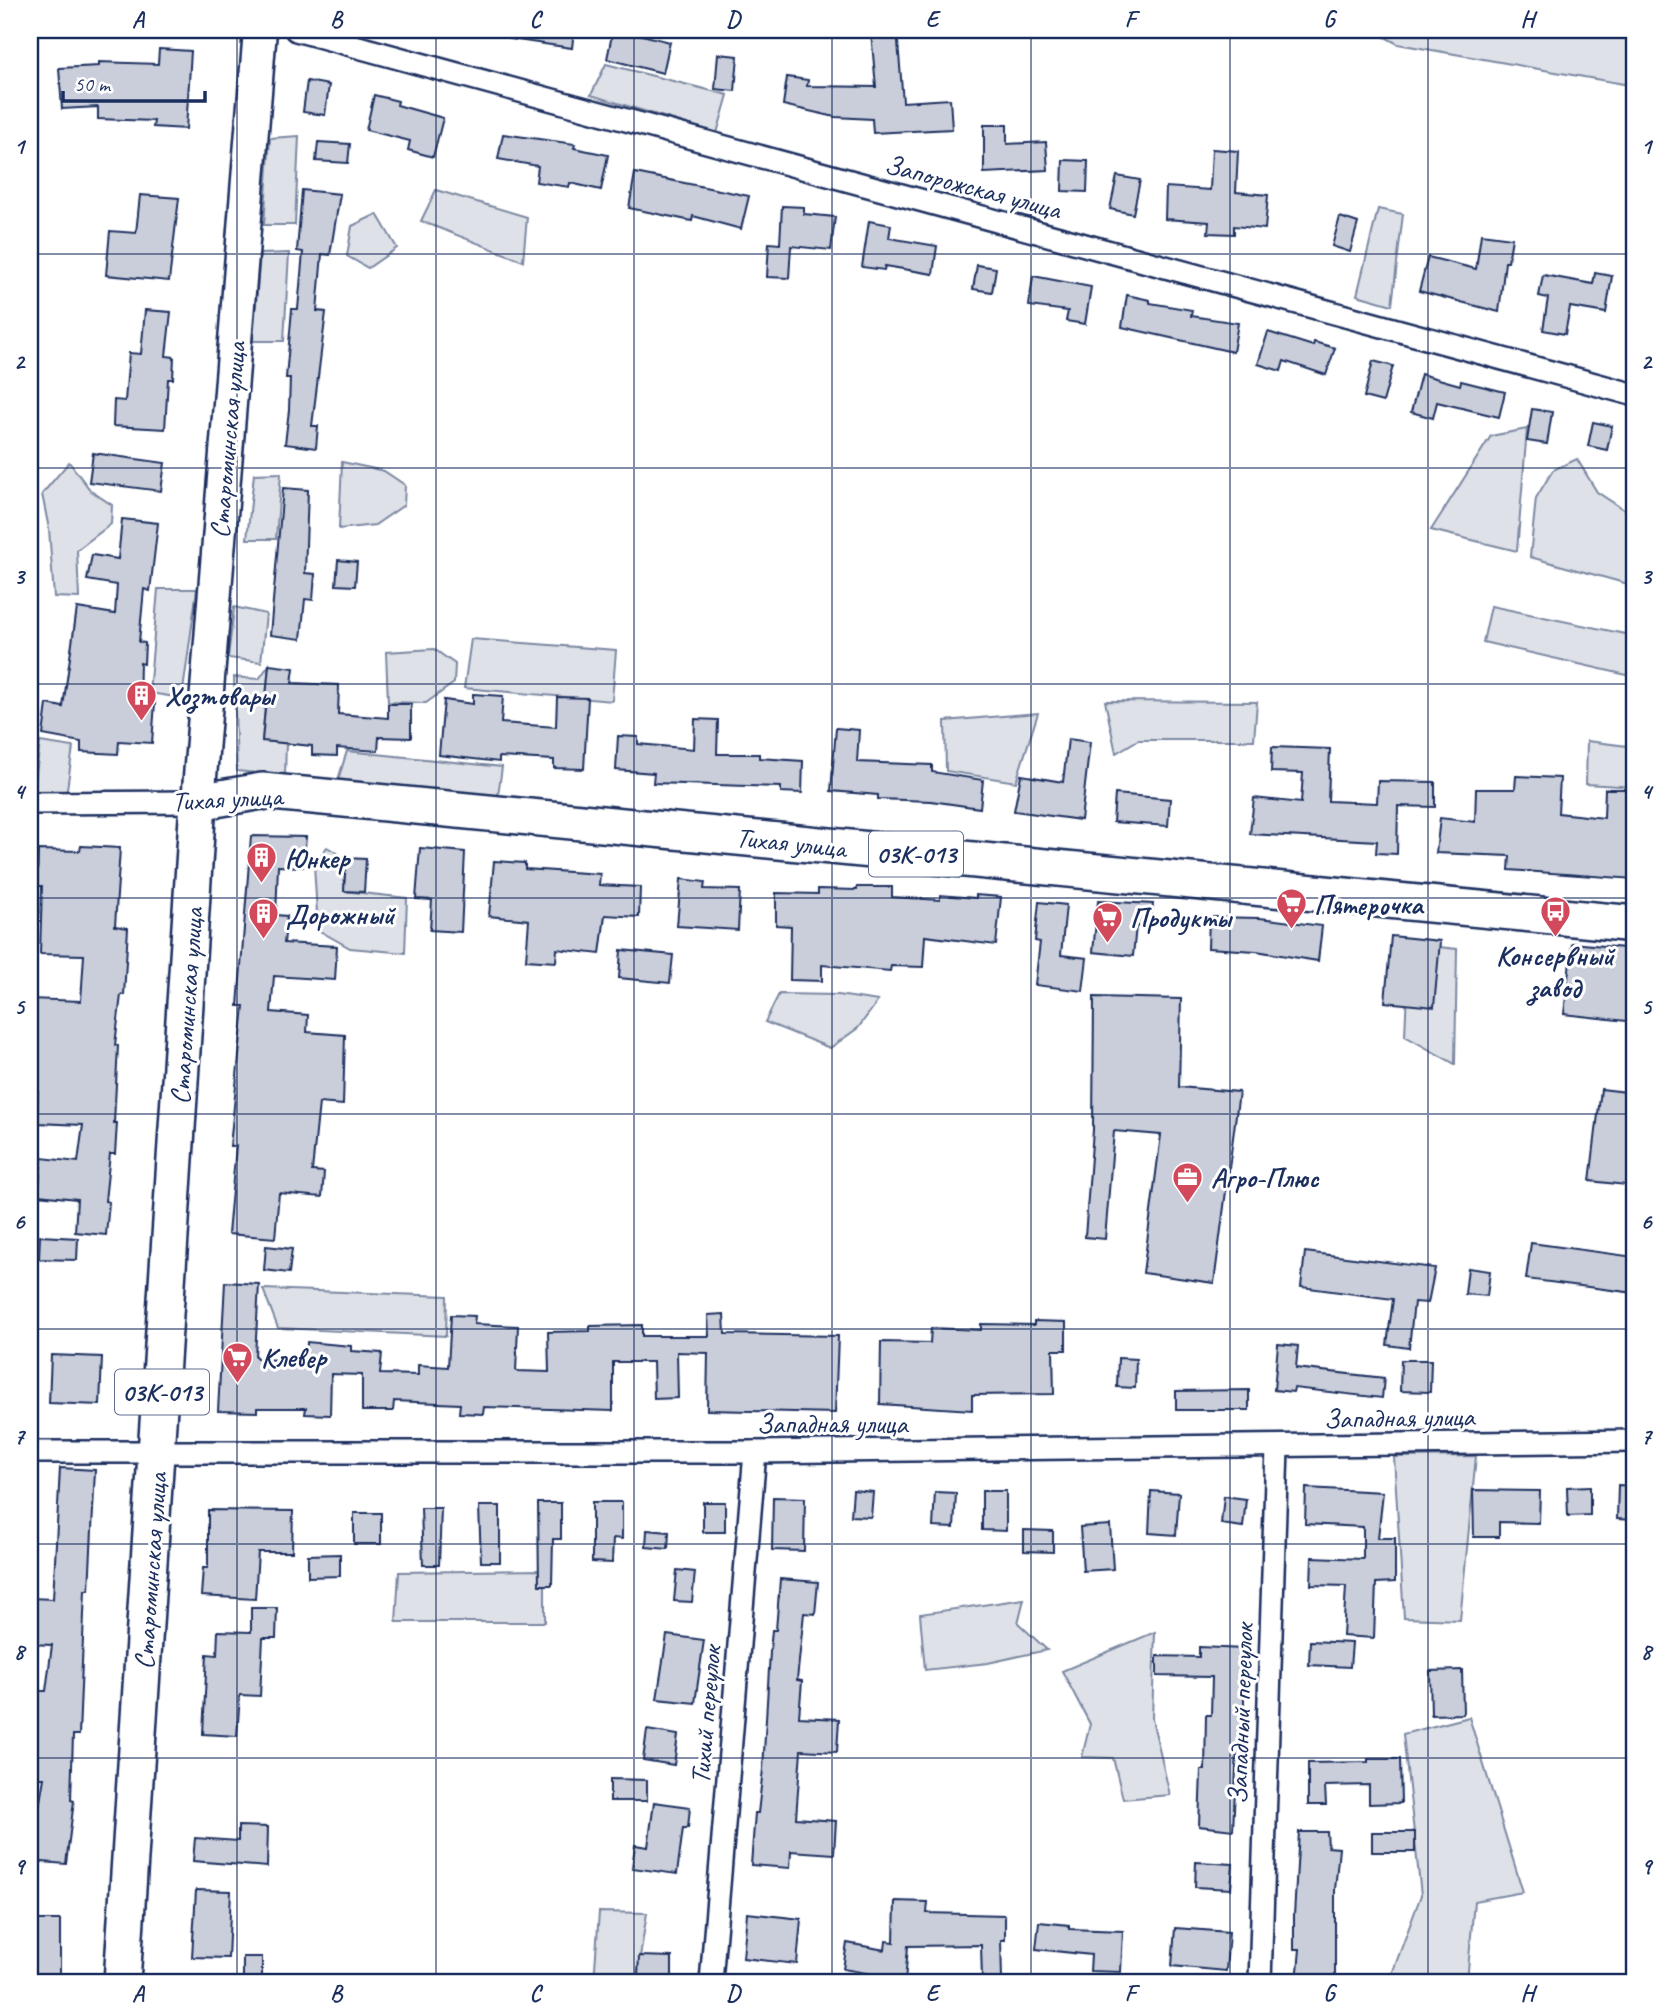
<svg xmlns="http://www.w3.org/2000/svg" width="1665" height="2012" font-family="Caveat,sans-serif">
<rect width="100%" height="100%" fill="#fff"/>
<filter id="ink" filterUnits="userSpaceOnUse"><feTurbulence type="fractalNoise" baseFrequency=".0143" numOctaves="2"/><feDisplacementMap in="SourceGraphic" scale="14" xChannelSelector="R" yChannelSelector="G"/><feConvolveMatrix kernelMatrix="1 2 1 2 8 2 1 2 1" color-interpolation-filters="sRGB"/></filter>
<g filter="url(#ink)">
<g fill="#dee1e7" stroke="#7c88a2" stroke-width="2">
<polygon points="1372,30 1635,30 1635,86 1398,44"/>
<polygon points="606,64 728,95 717,133 591,95"/>
<polygon points="299,136 295,225 264,225 270,138"/>
<polygon points="436,190 527,217 523,261 421,221"/>
<polygon points="1378,209 1403,214 1392,305 1357,295"/>
<polygon points="377,214 397,248 368,268 347,256 352,226"/>
<polygon points="289,253 284,341 253,341 260,254"/>
<polygon points="1527,429 1517,551 1431,530 1491,436"/>
<polygon points="1577,459 1597,492 1635,517 1635,546 1628,584 1530,557 1536,498 1553,470"/>
<polygon points="69,462 91,491 112,505 111,524 77,550 79,598 54,597 49,529 42,494"/>
<polygon points="342,462 384,471 405,485 404,505 375,525 339,529"/>
<polygon points="281,473 276,539 247,539 254,474"/>
<polygon points="158,589 197,589 182,698 149,693"/>
<polygon points="1491,606 1635,636 1631,676 1483,642"/>
<polygon points="234,607 266,614 261,662 228,658"/>
<polygon points="471,639 616,650 612,701 464,688"/>
<polygon points="434,649 455,664 454,683 426,703 388,702 386,652"/>
<polygon points="269,665 262,740 286,743 285,776 237,771 234,677 259,679"/>
<polygon points="1105,701 1257,702 1254,740 1138,740 1116,753"/>
<polygon points="1038,713 1016,782 946,771 945,721"/>
<polygon points="1587,741 1635,747 1635,787 1586,784"/>
<polygon points="40,742 73,747 66,796 34,791"/>
<polygon points="347,751 502,767 497,803 337,783"/>
<polygon points="327,847 346,858 344,891 407,898 405,953 350,948 318,930 314,865"/>
<polygon points="1409,944 1457,949 1455,1064 1405,1036"/>
<polygon points="779,994 838,995 878,1001 858,1028 830,1048 765,1022"/>
<polygon points="263,1289 447,1296 446,1336 278,1328"/>
<polygon points="1476,1456 1460,1620 1404,1618 1394,1457"/>
<polygon points="545,1570 545,1622 396,1622 399,1572"/>
<polygon points="1024,1599 1018,1623 1047,1650 988,1663 925,1670 920,1614"/>
<polygon points="1155,1632 1152,1719 1170,1795 1123,1799 1113,1758 1082,1757 1090,1724 1062,1671"/>
<polygon points="1469,1717 1523,1892 1474,1901 1467,1982 1389,1982 1421,1895 1403,1734"/>
<polygon points="599,1912 647,1913 636,1982 594,1982"/>
<polygon points="933,1975 1008,1980 1008,1982 932,1982"/>
</g>
<g fill="#caceda" stroke="#1b2f5e" stroke-width="2">
<polygon points="511,30 574,30 572,48 510,39"/>
<polygon points="613,30 638,30 638,34 670,42 663,73 607,59"/>
<polygon points="897,30 903,102 950,99 952,129 873,133 872,119 835,117 783,105 787,77 808,80 807,86 876,87 871,32"/>
<polygon points="159,49 191,51 186,129 153,127 154,121 98,119 98,107 62,109 59,68 99,66 99,62 158,64"/>
<polygon points="718,54 738,56 735,91 715,89"/>
<polygon points="307,81 329,85 325,115 303,112"/>
<polygon points="374,95 398,101 397,105 443,118 433,157 408,150 410,141 366,130"/>
<polygon points="984,125 1007,125 1007,144 1046,142 1048,170 984,173"/>
<polygon points="503,134 575,144 574,148 608,155 601,190 570,183 569,187 536,182 538,166 498,159"/>
<polygon points="318,142 350,144 348,163 316,161"/>
<polygon points="1212,149 1238,151 1236,192 1268,195 1265,229 1234,226 1234,234 1208,233 1209,222 1165,219 1166,187 1210,190"/>
<polygon points="1063,160 1088,161 1087,192 1062,191"/>
<polygon points="635,173 749,196 741,229 693,216 692,221 629,208"/>
<polygon points="1117,176 1140,180 1133,214 1110,209"/>
<polygon points="302,190 340,194 330,255 322,254 317,311 326,312 312,426 318,426 316,448 285,444 289,410 290,378 286,378 292,309 298,309 303,252 297,251"/>
<polygon points="140,195 179,198 169,281 106,275 110,231 136,233"/>
<polygon points="782,206 804,207 804,214 835,217 831,250 791,246 789,278 767,277 769,243 780,244"/>
<polygon points="1340,217 1358,223 1350,252 1332,246"/>
<polygon points="869,221 891,225 889,238 937,246 933,274 885,266 884,270 862,267"/>
<polygon points="1481,234 1512,238 1508,262 1505,262 1499,312 1419,291 1428,257 1476,269"/>
<polygon points="977,265 996,268 992,292 973,289"/>
<polygon points="1595,273 1612,276 1606,313 1570,307 1565,334 1543,330 1548,298 1539,296 1543,275 1593,284"/>
<polygon points="1033,276 1091,287 1085,324 1066,321 1068,311 1029,306"/>
<polygon points="1127,295 1150,300 1150,303 1192,310 1191,316 1238,323 1233,352 1122,327"/>
<polygon points="145,310 171,312 166,356 174,357 173,379 168,379 165,429 113,426 114,400 125,401 129,353 141,354"/>
<polygon points="1268,332 1313,346 1314,342 1335,348 1326,375 1284,361 1281,371 1258,364"/>
<polygon points="1373,361 1393,366 1383,402 1364,397"/>
<polygon points="1421,374 1460,385 1461,381 1505,392 1499,417 1437,402 1433,418 1411,412"/>
<polygon points="1532,409 1552,412 1547,444 1527,441"/>
<polygon points="1593,422 1612,426 1607,450 1588,446"/>
<polygon points="93,453 165,463 161,491 89,482"/>
<polygon points="283,488 308,490 305,573 315,574 313,600 305,599 301,639 270,635"/>
<polygon points="122,519 158,523 150,591 144,589 139,642 145,643 144,664 140,663 139,702 155,703 152,743 119,741 118,754 81,752 81,742 43,735 47,704 63,707 77,608 115,614 117,585 87,580 92,555 118,559"/>
<polygon points="338,560 357,562 355,586 336,585"/>
<polygon points="269,665 294,668 292,683 339,685 338,714 388,718 388,704 411,704 411,738 379,737 378,751 337,748 337,756 312,755 312,746 262,741"/>
<polygon points="473,694 503,696 501,723 556,727 557,697 588,698 584,769 554,768 554,760 499,757 499,762 439,755 444,700 473,704"/>
<polygon points="695,719 718,720 717,754 759,754 759,758 803,761 802,793 781,792 781,787 653,783 654,773 616,770 618,736 638,737 638,744 694,749"/>
<polygon points="836,728 859,730 857,762 932,765 932,772 983,780 980,808 931,801 878,799 878,795 831,791"/>
<polygon points="1068,739 1090,742 1081,820 1014,811 1021,775 1063,782"/>
<polygon points="1272,747 1330,749 1328,801 1377,803 1378,781 1435,782 1435,807 1398,806 1397,854 1376,853 1377,841 1250,834 1254,798 1301,803 1303,773 1271,772"/>
<polygon points="1516,776 1560,778 1558,813 1604,818 1605,789 1629,789 1629,840 1635,840 1635,879 1509,870 1510,856 1436,853 1440,818 1475,822 1476,789 1515,789"/>
<polygon points="1115,794 1170,799 1168,826 1113,822"/>
<polygon points="251,836 306,837 303,867 278,866 276,915 287,916 284,943 337,946 335,980 274,976 271,1012 308,1015 307,1032 345,1035 343,1105 319,1103 312,1171 324,1172 322,1197 279,1193 275,1238 228,1234 236,1146 230,1146 244,1006 238,1006"/>
<polygon points="81,846 120,848 115,926 128,928 124,995 121,995 115,1045 118,1046 114,1123 117,1123 115,1154 110,1154 105,1201 109,1202 106,1235 75,1232 77,1199 38,1195 42,1158 78,1162 83,1125 37,1123 39,1059 30,1059 30,999 81,1001 84,955 40,954 42,886 37,886 38,850 80,851"/>
<polygon points="420,848 465,852 461,932 430,930 432,900 416,899"/>
<polygon points="346,858 366,859 364,892 344,891"/>
<polygon points="494,861 525,863 525,869 600,874 599,885 640,887 639,917 605,915 600,954 557,949 556,962 526,960 529,920 489,916"/>
<polygon points="681,879 705,882 704,889 740,890 738,930 677,926"/>
<polygon points="857,887 892,887 892,897 940,900 940,895 976,898 976,895 1001,897 996,945 925,936 923,967 891,966 890,971 822,965 822,981 790,980 791,926 776,925 776,893 818,894 818,889 857,890"/>
<polygon points="1098,901 1153,904 1150,928 1136,926 1133,956 1093,952"/>
<polygon points="1039,902 1066,905 1061,955 1087,958 1083,991 1035,985 1040,942 1035,941"/>
<polygon points="1209,917 1260,918 1322,926 1318,961 1256,951 1208,948"/>
<polygon points="1391,936 1440,941 1434,1007 1385,1002"/>
<polygon points="1572,943 1635,949 1635,1022 1564,1014"/>
<polygon points="621,950 673,955 670,983 619,978"/>
<polygon points="1094,997 1181,999 1179,1087 1239,1092 1214,1283 1143,1273 1161,1135 1114,1131 1105,1239 1085,1237 1093,1130"/>
<polygon points="1601,1089 1635,1093 1635,1186 1590,1181"/>
<polygon points="40,1236 78,1238 77,1260 39,1259"/>
<polygon points="1531,1243 1635,1257 1635,1293 1526,1279"/>
<polygon points="266,1246 292,1249 289,1273 264,1270"/>
<polygon points="1305,1252 1435,1268 1428,1303 1414,1302 1409,1348 1387,1345 1393,1299 1301,1287"/>
<polygon points="1468,1268 1490,1271 1487,1296 1465,1294"/>
<polygon points="225,1282 259,1284 255,1356 258,1359 306,1361 307,1342 351,1346 351,1351 382,1353 380,1374 418,1375 418,1365 448,1367 451,1315 475,1316 474,1324 518,1326 516,1371 549,1372 548,1332 590,1331 590,1326 642,1325 642,1336 709,1336 708,1315 724,1314 725,1334 838,1336 835,1413 707,1410 708,1353 677,1352 678,1398 654,1399 653,1362 613,1362 613,1411 484,1407 483,1414 459,1413 460,1404 394,1401 393,1411 362,1411 362,1375 331,1374 330,1415 305,1414 306,1408 257,1408 257,1412 218,1411"/>
<polygon points="1034,1321 1066,1322 1066,1350 1053,1350 1054,1394 972,1395 972,1410 880,1404 881,1342 930,1343 931,1328 981,1330 981,1324 1034,1325"/>
<polygon points="1278,1344 1298,1346 1296,1368 1384,1378 1382,1398 1294,1388 1293,1392 1274,1390"/>
<polygon points="51,1355 102,1357 100,1405 49,1403"/>
<polygon points="1118,1358 1136,1359 1135,1388 1117,1387"/>
<polygon points="1401,1360 1431,1360 1430,1392 1400,1391"/>
<polygon points="1249,1390 1249,1410 1176,1410 1176,1391"/>
<polygon points="60,1468 95,1470 89,1590 85,1590 79,1735 73,1735 71,1800 74,1801 66,1864 30,1861 30,1831 35,1831 44,1778 35,1778 37,1733 30,1733 32,1691 46,1691 52,1645 30,1644 30,1598 53,1599"/>
<polygon points="1618,1485 1635,1486 1635,1520 1617,1519"/>
<polygon points="1590,1486 1590,1515 1568,1516 1567,1487"/>
<polygon points="1306,1488 1383,1492 1378,1538 1395,1538 1395,1582 1376,1583 1374,1638 1343,1636 1346,1586 1311,1585 1312,1557 1363,1559 1363,1527 1305,1524"/>
<polygon points="853,1490 873,1492 871,1517 851,1516"/>
<polygon points="1473,1490 1540,1491 1539,1523 1499,1522 1499,1537 1474,1537"/>
<polygon points="982,1491 1006,1491 1006,1531 982,1530"/>
<polygon points="1151,1491 1179,1493 1176,1535 1149,1533"/>
<polygon points="935,1492 956,1493 954,1528 933,1527"/>
<polygon points="1224,1496 1246,1499 1243,1527 1221,1524"/>
<polygon points="773,1497 805,1498 804,1551 772,1550"/>
<polygon points="592,1502 622,1502 622,1539 613,1538 612,1563 592,1562"/>
<rect x="703" y="1502" width="22" height="30"/>
<polygon points="538,1503 561,1503 561,1539 553,1539 552,1585 539,1585"/>
<polygon points="479,1506 500,1506 500,1562 481,1562"/>
<polygon points="421,1508 441,1508 439,1565 423,1565"/>
<polygon points="208,1510 293,1511 292,1552 258,1552 255,1599 201,1596 203,1568 208,1568"/>
<rect x="354" y="1513" width="27" height="31"/>
<polygon points="1110,1525 1113,1569 1083,1571 1080,1527"/>
<polygon points="647,1530 669,1532 668,1549 646,1547"/>
<polygon points="1024,1530 1053,1531 1053,1552 1024,1551"/>
<polygon points="340,1554 340,1576 308,1577 308,1555"/>
<polygon points="677,1570 695,1572 692,1602 674,1601"/>
<polygon points="780,1579 818,1582 815,1614 804,1613 797,1680 802,1681 799,1717 839,1719 837,1752 801,1750 796,1818 836,1821 834,1854 791,1851 790,1868 751,1865 755,1813 758,1813 763,1769 770,1652 772,1630 776,1630"/>
<polygon points="251,1608 277,1608 276,1638 263,1638 260,1696 240,1695 237,1736 203,1734 207,1654 217,1655 218,1631 251,1632"/>
<polygon points="667,1635 704,1640 695,1703 657,1699"/>
<polygon points="1310,1641 1352,1643 1350,1667 1309,1665"/>
<polygon points="1199,1647 1244,1649 1244,1750 1237,1750 1233,1830 1199,1826 1201,1770 1205,1770 1206,1715 1211,1715 1212,1677 1157,1676 1157,1656 1199,1657"/>
<polygon points="1462,1670 1463,1714 1431,1715 1430,1671"/>
<polygon points="647,1730 678,1735 674,1765 643,1760"/>
<polygon points="1368,1759 1400,1759 1401,1803 1369,1804 1369,1785 1325,1786 1326,1805 1308,1805 1308,1763 1368,1762"/>
<polygon points="610,1779 647,1780 647,1801 610,1801"/>
<polygon points="654,1802 690,1807 688,1828 683,1828 677,1874 632,1868 635,1845 648,1847"/>
<polygon points="238,1826 268,1827 267,1867 193,1861 195,1838 238,1841"/>
<polygon points="1299,1832 1327,1832 1328,1847 1339,1848 1335,1890 1335,1982 1297,1982 1300,1949 1294,1949 1294,1915"/>
<rect x="1372" y="1832" width="43" height="20"/>
<polygon points="1196,1862 1233,1864 1231,1889 1195,1887"/>
<polygon points="196,1890 231,1891 228,1958 192,1957"/>
<polygon points="895,1901 928,1902 927,1913 1005,1915 1005,1940 1001,1940 1002,1979 982,1979 981,1945 908,1946 905,1982 893,1982 883,1976 843,1969 847,1943 885,1950 886,1941 894,1942"/>
<polygon points="747,1913 801,1919 797,1964 743,1958"/>
<rect x="30" y="1920" width="30" height="62"/>
<polygon points="1039,1922 1069,1925 1069,1929 1123,1931 1121,1972 1090,1971 1091,1955 1036,1949"/>
<polygon points="1175,1928 1229,1932 1226,1971 1172,1966"/>
<polygon points="639,1956 672,1957 672,1977 638,1977"/>
<rect x="243" y="1957" width="19" height="25"/>
</g>
<g fill="none" stroke-linecap="round" stroke-linejoin="round">
<defs>
<g id="street">
<polyline points="296,30 1635,395"/>
<polyline points="30,803 198,802"/>
<polyline points="30,1452 755,1452 1635,1441"/>
<polyline points="711,1982 755,1452"/>
<polyline points="1260,1982 1277,1448"/>
</g>
<polyline id="secondary" points="198,802 260,30"/>
<polyline id="primary" points="122,1982 198,802 262,791 1635,924"/>
</defs>
<use href="#street" stroke="#1b2f5e" stroke-width="26"/>
<use href="#secondary" stroke="#1b2f5e" stroke-width="37"/>
<use href="#primary" stroke="#1b2f5e" stroke-width="40"/>
<use href="#street" stroke="#fff" stroke-width="21"/>
<use href="#secondary" stroke="#fff" stroke-width="32"/>
<use href="#primary" stroke="#fff" stroke-width="35"/>
</g>
</g>
<path fill="none" stroke="#1b2f5e" stroke-width="2" stroke-opacity="0.55" d="M 237,30 L 237,1982M 436,30 L 436,1982M 634,30 L 634,1982M 832,30 L 832,1982M 1031,30 L 1031,1982M 1230,30 L 1230,1982M 1428,30 L 1428,1982M 30,254 L 1635,254M 30,468 L 1635,468M 30,684 L 1635,684M 30,898 L 1635,898M 30,1114 L 1635,1114M 30,1329 L 1635,1329M 30,1544 L 1635,1544M 30,1758 L 1635,1758"/>
<defs>
<symbol id="building-pin" viewBox="-11 -11 22 30"><path d="M0 17L-7.5 6A9.5 9.5 0 1 1 7.5 6Z" fill="#d1495b" stroke="#fff"/><path d="M-4-6H4V6H1V3H-1V6H-4ZM-2.5-4.3h1.7v1.8h-1.7ZM.8-4.3h1.7v1.8H.8ZM-2.5-1h1.7V.8h-1.7ZM.8-1h1.7V.8H.8Z" fill="#fff"/></symbol>
<symbol id="supermarket-pin" viewBox="-11 -11 22 30"><path d="M0 17L-7.5 6A9.5 9.5 0 1 1 7.5 6Z" fill="#d1495b" stroke="#fff"/><path d="M-6-5.5h2.5l.6 2H6L4.5 2H-2.5L-4.4-4H-6ZM-1.5 3.2a1.3 1.3 0 1 0 .1 0ZM3 3.2a1.3 1.3 0 1 0 .1 0Z" fill="#fff"/></symbol>
<symbol id="bus-pin" viewBox="-11 -11 22 30"><path d="M0 17L-7.5 6A9.5 9.5 0 1 1 7.5 6Z" fill="#d1495b" stroke="#fff"/><path d="M-5-6H5V4H4V6H2V4H-2V6H-4V4H-5ZM-3.5-4V0h7V-4ZM-3.5 1.2v1.5H-2V1.2ZM2 1.2v1.5H3.5V1.2Z" fill="#fff"/></symbol>
<symbol id="office-pin" viewBox="-11 -11 22 30"><path d="M0 17L-7.5 6A9.5 9.5 0 1 1 7.5 6Z" fill="#d1495b" stroke="#fff"/><path d="M-6-3h4V-5.5h4V-3h4V5H-6ZM-1-4.5V-3h2v-1.5ZM-6 0V1H6V0Z" fill="#fff"/></symbol>
</defs>
<g fill-rule="evenodd">
<use href="#building-pin" x="124" y="678" width="35" height="47"/>
<use href="#building-pin" x="244" y="840" width="35" height="47"/>
<use href="#supermarket-pin" x="1274" y="886" width="35" height="47"/>
<use href="#bus-pin" x="1538" y="894" width="35" height="47"/>
<use href="#building-pin" x="246" y="896" width="35" height="47"/>
<use href="#supermarket-pin" x="1090" y="900" width="35" height="47"/>
<use href="#office-pin" x="1170" y="1160" width="35" height="47"/>
<use href="#supermarket-pin" x="220" y="1340" width="35" height="47"/>
</g>
<g text-anchor="middle" stroke-width="6" stroke-linejoin="round" paint-order="stroke">
<g fill="#fff" stroke="#5f6d8e" stroke-width="2">
<rect x="869" y="831.5" width="94" height="45" rx="5"/>
<rect x="115" y="1369.5" width="94" height="45" rx="5"/>
</g>
<g font-size="26" font-weight="bold" fill="#1b2f5e">
<text x="916" y="863">03К-013</text>
<text x="162" y="1401">03К-013</text>
</g>
<g font-size="28" fill="#1b2f5e" stroke="#fff">
<text transform="translate(973 186) rotate(15)" y="10">Запорожская улица</text>
<text transform="translate(227 440) rotate(-85)" y="10">Староминская улица</text>
<text transform="translate(227 798) rotate(-3)" y="10">Тихая улица</text>
<text transform="translate(791 842) rotate(6)" y="10">Тихая улица</text>
<text transform="translate(186 1006) rotate(-86)" y="10">Староминская улица</text>
<text transform="translate(1399 1417) rotate(-1)" y="10">Западная улица</text>
<text x="832" y="1433">Западная улица</text>
<text transform="translate(150 1571) rotate(-86)" y="10">Староминская улица</text>
<text transform="translate(1240 1714) rotate(-88)" y="10">Западный переулок</text>
<text transform="translate(705 1715) rotate(-85)" y="10">Тихий переулок</text>
</g>
<g font-size="28" font-weight="bold" fill="#1b2f5e" stroke="#fff" text-anchor="start">
<text x="165" y="705">Хозтовары</text>
<text x="285" y="868">Юнкер</text>
<text x="1314" y="914">Пятерочка</text>
<text x="286" y="924">Дорожный</text>
<text x="1130" y="927">Продукты</text>
<text x="1555" y="965" text-anchor="middle">Консервный<tspan x="1555" dy="32">завод</tspan></text>
<text x="1211" y="1187">Агро-Плюс</text>
<text x="261" y="1367">Клевер</text>
</g>
</g>
<rect width="1665" height="2012" fill="none" stroke="#fff" stroke-width="77"/>
<path d="M63 91v10h142v-10" fill="none" stroke="#1b2f5e" stroke-width="3.5"/>
<text x="74" y="91" font-size="21" fill="#1b2f5e" stroke="#ffffff" stroke-width="5" paint-order="stroke">50 m</text>
<rect x="38" y="38" width="1588" height="1936" fill="none" stroke="#1b2f5e" stroke-width="2.5"/>
<g font-size="23" text-anchor="middle" font-weight="bold" fill="#1b2f5e">
<text x="138" y="27">A</text>
<text x="336" y="27">B</text>
<text x="535" y="27">C</text>
<text x="733" y="27">D</text>
<text x="932" y="27">E</text>
<text x="1130" y="27">F</text>
<text x="1329" y="27">G</text>
<text x="1527" y="27">H</text>
<text x="19" y="154">1</text>
<text x="1646" y="154">1</text>
<text x="19" y="369">2</text>
<text x="1646" y="369">2</text>
<text x="19" y="584">3</text>
<text x="1646" y="584">3</text>
<text x="19" y="799">4</text>
<text x="1646" y="799">4</text>
<text x="19" y="1014">5</text>
<text x="1646" y="1014">5</text>
<text x="19" y="1229">6</text>
<text x="1646" y="1229">6</text>
<text x="19" y="1444">7</text>
<text x="1646" y="1444">7</text>
<text x="19" y="1659">8</text>
<text x="1646" y="1659">8</text>
<text x="19" y="1874">9</text>
<text x="1646" y="1874">9</text>
<text x="138" y="2001">A</text>
<text x="336" y="2001">B</text>
<text x="535" y="2001">C</text>
<text x="733" y="2001">D</text>
<text x="932" y="2001">E</text>
<text x="1130" y="2001">F</text>
<text x="1329" y="2001">G</text>
<text x="1527" y="2001">H</text>
</g>
</svg>
